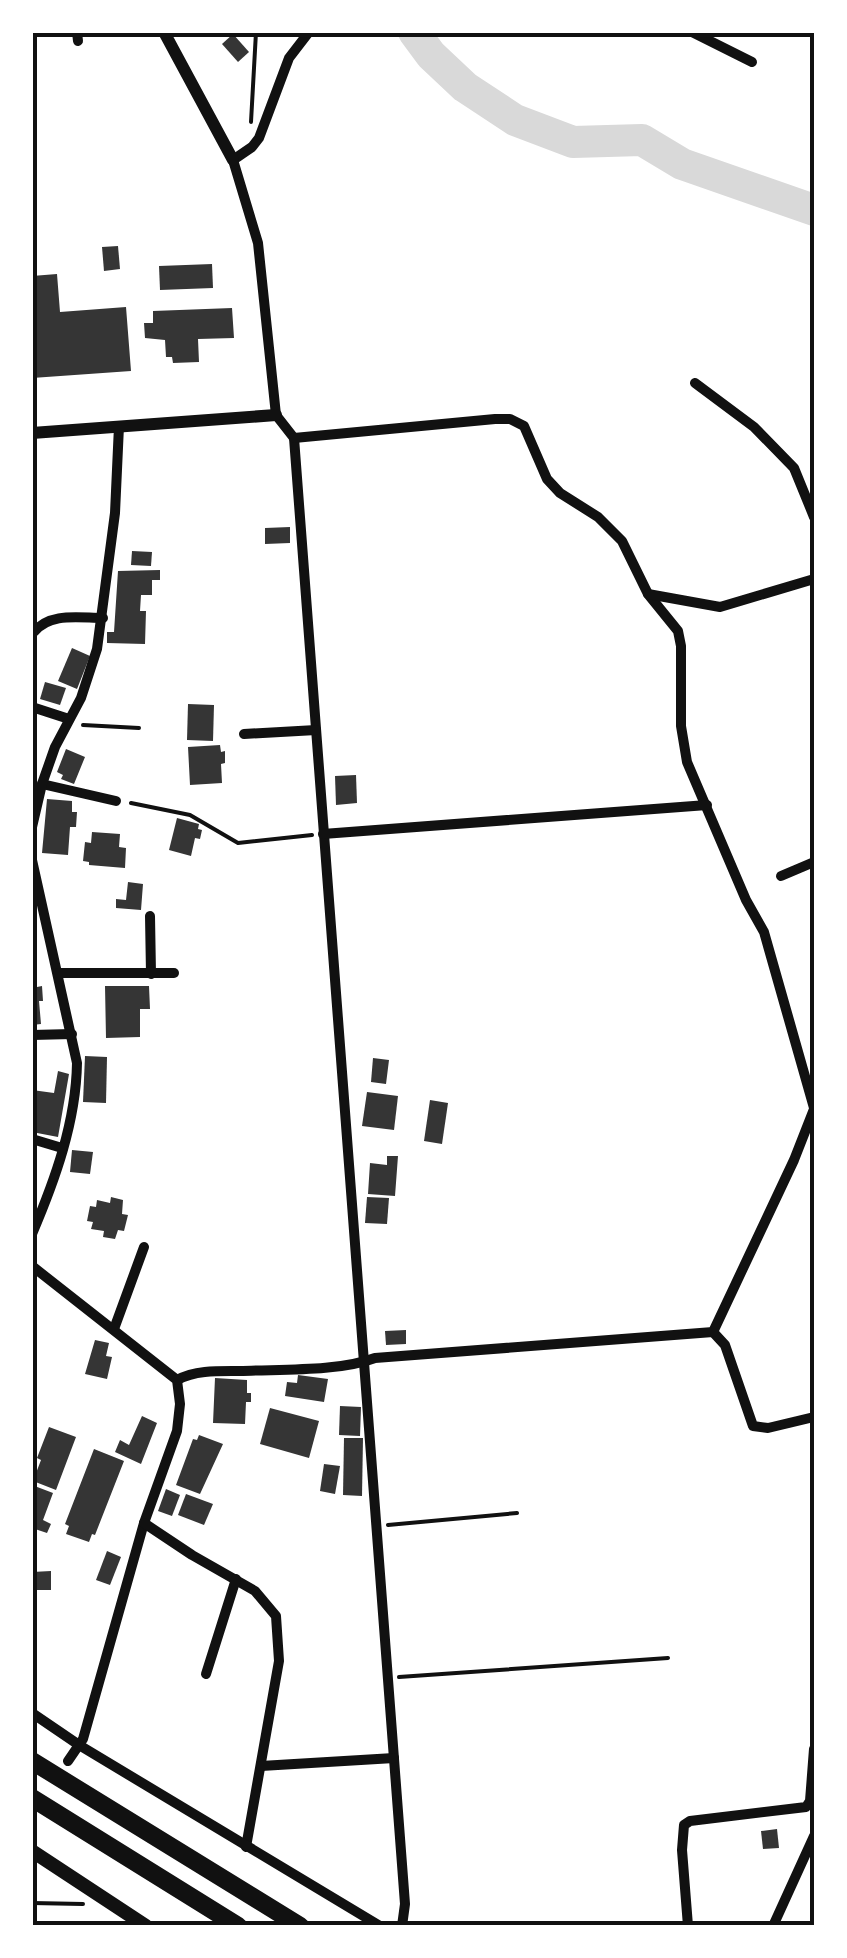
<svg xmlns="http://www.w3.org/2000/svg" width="847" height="1958" font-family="Arial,sans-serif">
<rect width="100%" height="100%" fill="#fff"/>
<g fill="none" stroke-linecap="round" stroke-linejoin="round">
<polyline stroke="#d9d9d9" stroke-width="32" points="414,32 431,55 465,87 515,120 573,142 642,140 682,164 814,210"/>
</g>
<g fill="#353535">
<polygon points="233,34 249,52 238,62 222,44"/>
<polygon points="118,246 120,269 104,271 102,247"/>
<polygon points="212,264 213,288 160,290 159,266"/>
<polygon points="57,274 60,312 126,307 131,371 32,378 32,276"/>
<polygon points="232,308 234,338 198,339 199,362 173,363 172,357 166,357 165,340 145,338 144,323 153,323 153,311"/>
<polygon points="290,527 290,543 265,544 265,528"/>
<polygon points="132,551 152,552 151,566 131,565"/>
<polygon points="160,570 160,580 152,580 152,595 141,595 140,611 146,611 145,644 107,643 107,632 114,632 118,571"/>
<polygon points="72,648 90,656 77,689 58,681"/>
<polygon points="45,682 66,688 60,705 40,699"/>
<polygon points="188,704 214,705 213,741 187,740"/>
<polygon points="220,745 221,752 225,751 225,763 221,764 222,783 190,785 188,747"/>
<polygon points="66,749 85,757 74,784 61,779 63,775 57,772"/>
<polygon points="356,775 357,803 336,805 335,776"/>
<polygon points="47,799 72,801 72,812 77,812 76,827 70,827 68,855 42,853"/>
<polygon points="177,818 199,824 198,829 202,830 200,839 195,838 191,856 169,850"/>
<polygon points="92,832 120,834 119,847 126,848 125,868 89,865 89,862 83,861 85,842 91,843"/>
<polygon points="128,882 143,884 141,910 116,908 116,899 126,900"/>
<polygon points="32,978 37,978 37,987 42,986 43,1001 39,1001 41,1024 32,1025"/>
<polygon points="105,986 149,986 150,1009 140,1009 140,1037 106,1038"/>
<polygon points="85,1056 107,1057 106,1103 83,1102"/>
<polygon points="373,1058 389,1060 386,1084 371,1082"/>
<polygon points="58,1071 69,1074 58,1137 32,1132 32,1090 54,1093"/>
<polygon points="367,1092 398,1096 394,1130 362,1126"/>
<polygon points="430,1100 448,1103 442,1144 424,1141"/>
<polygon points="72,1150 93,1152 90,1174 70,1172"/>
<polygon points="387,1156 398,1156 395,1196 368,1194 370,1163 387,1165"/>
<polygon points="111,1197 123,1200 122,1214 128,1215 124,1231 118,1230 115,1239 103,1237 104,1231 91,1229 93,1222 87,1221 90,1206 96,1207 97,1200 110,1203"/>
<polygon points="367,1197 389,1198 387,1224 365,1223"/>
<polygon points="406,1330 406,1344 386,1345 385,1331"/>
<polygon points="95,1340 109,1343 106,1356 112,1357 107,1379 85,1374"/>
<polygon points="298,1375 328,1379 324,1402 285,1396 287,1382 297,1383"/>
<polygon points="215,1378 247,1380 247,1393 251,1393 251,1402 246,1402 245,1424 213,1423"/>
<polygon points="340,1406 361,1407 360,1436 339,1435"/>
<polygon points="270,1408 319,1421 309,1458 260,1444"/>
<polygon points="142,1416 157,1423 141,1464 115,1452 120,1440 129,1445"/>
<polygon points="49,1427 76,1437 56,1490 33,1481 41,1460 37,1458"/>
<polygon points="199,1435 223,1444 200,1494 176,1485 193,1439 197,1440"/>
<polygon points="344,1438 363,1438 362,1496 343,1495"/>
<polygon points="94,1449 124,1461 95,1535 92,1534 89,1542 66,1534 69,1526 65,1524"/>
<polygon points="324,1464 340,1466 335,1494 320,1491"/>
<polygon points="32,1485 53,1493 43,1520 51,1524 47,1533 32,1528"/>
<polygon points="166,1489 180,1495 172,1516 158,1511"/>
<polygon points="186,1494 213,1504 204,1525 178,1515"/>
<polygon points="107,1551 121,1557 110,1585 96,1580"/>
<polygon points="51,1571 51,1590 32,1590 32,1572"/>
<polygon points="777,1829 779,1848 763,1849 761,1831"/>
</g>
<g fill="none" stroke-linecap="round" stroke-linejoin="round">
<g stroke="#111" stroke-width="4">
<polyline points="251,122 256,32"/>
<polyline points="83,725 139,728"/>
<polyline points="131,803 190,815 238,843 312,835"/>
<polyline points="388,1525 517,1513"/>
<polyline points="399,1677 668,1658"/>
<polyline points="32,1903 83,1904"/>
</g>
<g stroke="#111" stroke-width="10">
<polyline points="77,32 78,41"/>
<polyline points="309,32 289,58 259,138 252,147 233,160 258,243 276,415 294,438 405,1904 402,1926"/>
<polyline points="692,32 752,62"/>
<polyline points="695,383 754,427 794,468 814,517"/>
<polyline points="294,438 495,419 510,419 524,426 547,479 560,493 598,517 622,541 648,594 678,631 681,646 681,726 687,762 746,900 764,932 814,1108"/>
<polyline points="648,594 720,607 814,579"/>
<path d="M 34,632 C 50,612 79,618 103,618"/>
<polyline points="32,707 69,719"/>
<polyline points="244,734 316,730"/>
<polyline points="42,784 116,801"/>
<polyline points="32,827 42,784 55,747 81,698 97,649 115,513 119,426"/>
<polyline points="323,834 707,805"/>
<path d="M 32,860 L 77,1063 C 76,1122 55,1180 32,1234"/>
<polyline points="781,876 814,862"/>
<polyline points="150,916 151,974"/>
<polyline points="58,973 174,973"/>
<polyline points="32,1035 72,1034"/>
<polyline points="32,1139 62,1148"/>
<polyline points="32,1266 177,1380 180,1404 177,1431 144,1523 83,1739 68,1761"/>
<polyline points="114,1329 144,1247"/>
<polyline points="713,1332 725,1345 753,1426 768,1428 814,1417"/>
<path d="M 177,1380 C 196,1370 218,1371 240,1371 C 280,1369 338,1372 375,1358 L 713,1332 L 794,1160 L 814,1109"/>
<polyline points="144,1523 192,1555 255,1591 276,1616 279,1661 246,1847"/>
<polyline points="206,1674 236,1579"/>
<polyline points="32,1713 79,1745 380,1926"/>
<polyline points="261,1766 394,1758"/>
<polyline points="688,1926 682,1850 684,1825 690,1821 806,1807 810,1801 814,1749"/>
<polyline points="773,1926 814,1836"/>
</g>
<g stroke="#111" stroke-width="12">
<polyline points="164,32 233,160"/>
<polyline points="32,433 276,415"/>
</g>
<polyline stroke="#111" stroke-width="14" points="32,1851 146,1926"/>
<g stroke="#111" stroke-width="18">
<polyline points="32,1761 300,1926"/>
<polyline points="32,1798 238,1926"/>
</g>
</g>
<rect width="847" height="1958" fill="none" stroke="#ffffff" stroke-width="70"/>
<rect x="35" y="35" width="777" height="1888" fill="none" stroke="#111" stroke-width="4"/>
</svg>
